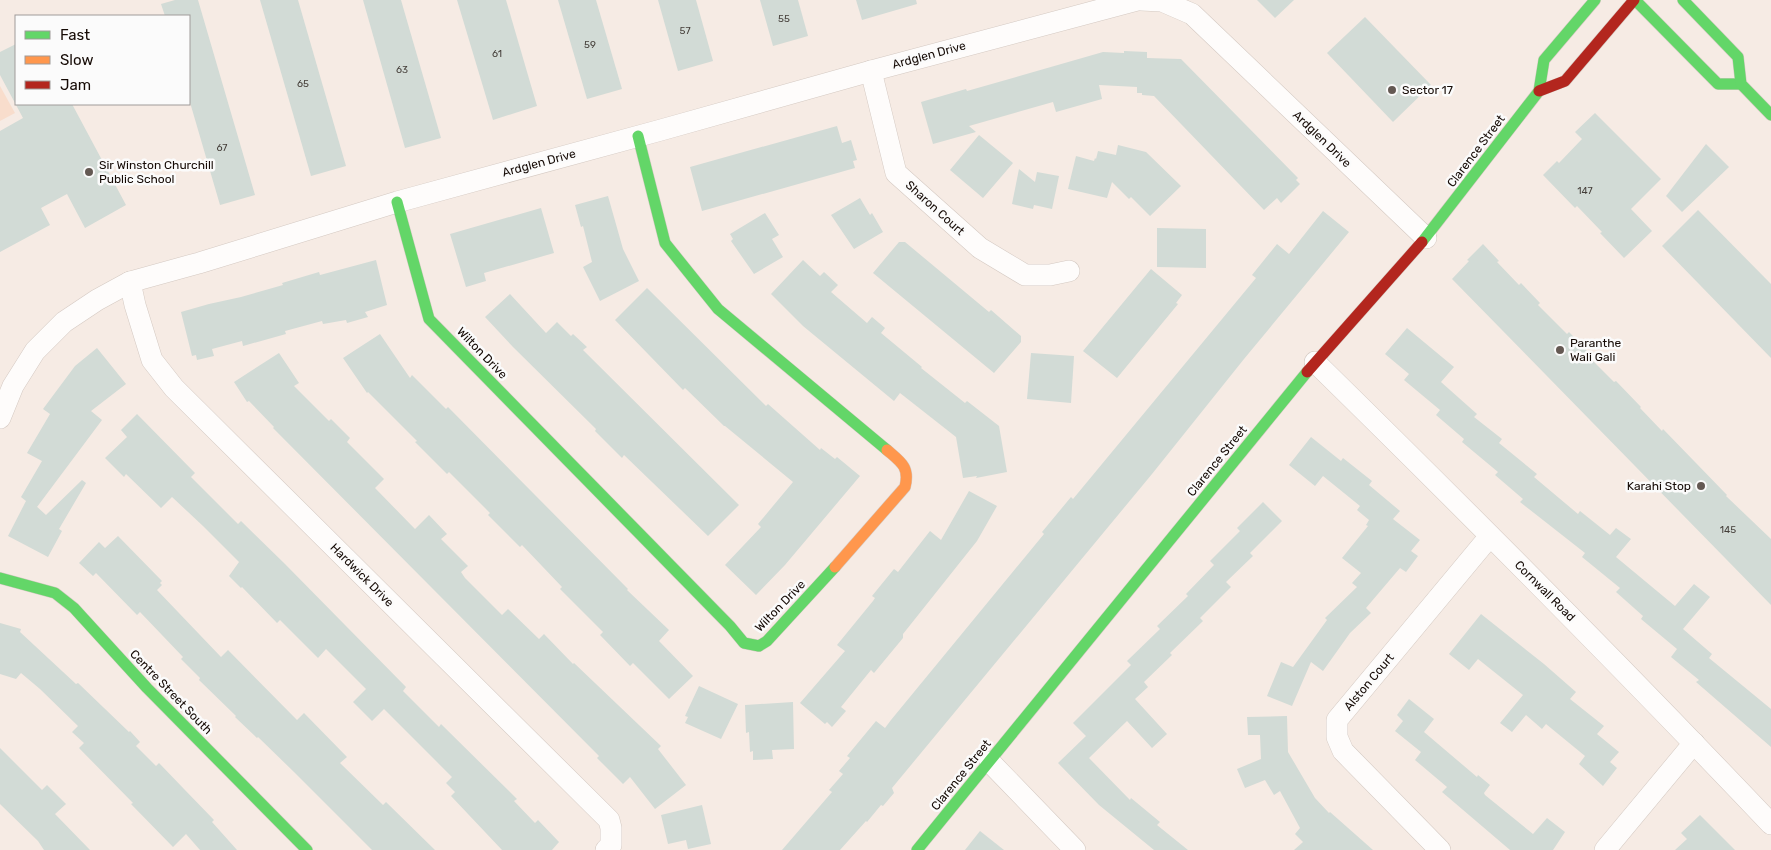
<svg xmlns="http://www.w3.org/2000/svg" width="1771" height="850" font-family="Rubik,sans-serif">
<rect width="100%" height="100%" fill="#f6ebe4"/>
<polygon fill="#f8ddcc" points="0,86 15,113 0,121"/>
<g fill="#d2dbd6">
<polygon points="175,0 198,0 255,195 220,205 189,99 189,16 165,16 161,4"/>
<polygon points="260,0 298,0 346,166 311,176"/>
<polygon points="363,0 401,0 441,138 405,148"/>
<polygon points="457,0 506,0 537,106 493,120"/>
<polygon points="558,0 596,0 622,89 587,99"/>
<polygon points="658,0 696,0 713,61 678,71"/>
<polygon points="760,0 798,0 808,36 773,46"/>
<polygon points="856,0 916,0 917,4 862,20"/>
<polygon points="1257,0 1294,0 1275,18"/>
<polygon points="1365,17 1431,85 1393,122 1327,53"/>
<polygon points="16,44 16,104 72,104 126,205 85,228 67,194 41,208 50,225 0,252 0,131 23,118 0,75 0,52"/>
<polygon points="1124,51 1147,52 1147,58 1181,59 1298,178 1296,180 1300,184 1281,203 1277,198 1264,210 1154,96 1142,95 1142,93 1137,93 1137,87 1099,85 1102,99 1056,112 1053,102 969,126 976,132 933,144 921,102 966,89 967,91 1103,52 1124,53"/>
<polygon points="1595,113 1661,179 1631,209 1652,231 1624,258 1600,233 1602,232 1577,206 1575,208 1543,175 1557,161 1559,163 1582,139 1575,132"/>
<polygon points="837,126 842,143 851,140 857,160 853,161 855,168 702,211 690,167"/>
<polygon points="979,135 1013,163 983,198 950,170"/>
<polygon points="1706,144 1729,167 1682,212 1666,196"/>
<polygon points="1118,145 1146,152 1181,186 1150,216 1131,197 1129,199 1112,182 1107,198 1068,189 1076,156 1094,161 1095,158 1096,159 1098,151 1116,155"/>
<polygon points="1019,169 1035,182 1037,172 1059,176 1052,209 1034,205 1033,209 1012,204"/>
<polygon points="608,196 623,249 639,281 600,301 583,267 592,262 583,226 581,227 575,205"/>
<polygon points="860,198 870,215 872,213 883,232 854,249 831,215"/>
<polygon points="541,208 554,253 484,273 486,281 466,287 450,234"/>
<polygon points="1698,210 1771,284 1771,358 1662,246"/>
<polygon points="1323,211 1349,232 1244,359 1152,474 892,788 894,793 883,806 881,805 867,822 866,821 840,850 782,850 832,792 829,790 843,774 839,771 850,758 847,756 876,721 885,728 891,720 1044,534 1042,532 1071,497 1073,499 1256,278 1252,275 1277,244 1289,254"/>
<polygon points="765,213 779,235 772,239 783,257 754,274 731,241 733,239 730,234"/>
<polygon points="1157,228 1206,229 1206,268 1157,267"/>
<polygon points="899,242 905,242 989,312 991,310 1021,336 1021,342 994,373 873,273"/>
<polygon points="1483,244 1499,261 1497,262 1519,285 1521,283 1540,303 1538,305 1567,334 1569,332 1594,358 1592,360 1614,382 1616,381 1641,407 1640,408 1662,431 1663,429 1727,495 1726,496 1771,539 1771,605 1452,279 1469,261 1467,260"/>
<polygon points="376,260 387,305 365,312 368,317 347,323 346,320 323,324 322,321 285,331 286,334 243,346 242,341 212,349 214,356 197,360 196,355 192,356 181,312 209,304 241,297 283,285 282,283 319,272 320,275"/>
<polygon points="803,260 820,276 824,272 838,285 831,292 867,323 872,317 885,328 881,333 922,367 921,368 965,403 967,401 999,426 1007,472 976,478 977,476 963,478 956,437 900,393 894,401 803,326 771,294"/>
<polygon points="1151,269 1182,295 1176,303 1178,304 1117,378 1083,351"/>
<polygon points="647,288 766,406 768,404 820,450 821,448 835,459 837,457 860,476 785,565 756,595 725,565 761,527 758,524 793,482 725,426 724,426 685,388 683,390 615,320"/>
<polygon points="510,294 546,333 557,322 571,336 573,334 587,347 583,350 739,505 708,536 624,455 622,458 595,431 596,429 513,347 485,317"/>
<polygon points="1407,328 1454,367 1441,382 1477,414 1474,417 1502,439 1499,443 1537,474 1534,477 1578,514 1580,511 1610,535 1616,528 1631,539 1616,557 1675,606 1694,584 1710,597 1683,629 1712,654 1709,658 1771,709 1771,747 1696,682 1699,680 1671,657 1677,649 1641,619 1643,616 1616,592 1620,588 1582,557 1585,553 1520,502 1523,499 1495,475 1498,472 1462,442 1464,439 1436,415 1440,410 1404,380 1409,374 1385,354"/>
<polygon points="380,334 410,378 412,375 446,409 448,407 628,589 627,590 669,630 659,641 693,676 669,699 633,663 630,666 600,635 603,632 560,589 562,587 522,545 520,547 488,515 490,513 449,472 447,474 415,442 417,441 368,392 367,393 343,358"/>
<polygon points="97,348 126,384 91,411 102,420 37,507 35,505 46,515 82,480 86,483 59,529 62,531 48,557 8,536 26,501 21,497 42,461 27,453 50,414 43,409 75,366"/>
<polygon points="279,353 299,383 294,386 329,421 331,419 350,438 347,442 384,479 375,488 415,529 429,515 447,534 441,539 468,566 461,572 465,578 502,615 508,609 539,639 544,634 573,664 574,663 661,746 658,749 686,785 655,809 630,777 623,784 597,758 599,756 273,428 274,427 249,401 247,402 234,382"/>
<polygon points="1031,353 1074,356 1071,403 1027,399"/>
<polygon points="137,414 195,473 191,477 238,524 241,521 285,564 406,687 403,691 439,727 441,724 517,799 514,801 535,823 538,820 559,842 552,850 502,850 451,796 455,792 446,783 452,777 384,709 372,721 353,702 366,689 326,649 318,658 280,620 277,623 242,587 241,588 229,576 239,562 203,526 172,497 161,508 126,474 124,477 105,458 127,437 121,430"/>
<polygon points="1311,437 1341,461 1343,458 1372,481 1369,485 1400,511 1393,519 1420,540 1411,551 1418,556 1406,572 1400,568 1366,608 1371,613 1350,633 1323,671 1311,662 1292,706 1267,696 1281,662 1293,667 1327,620 1325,618 1357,587 1352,583 1361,573 1342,558 1368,526 1366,525 1369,520 1357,510 1360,506 1323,476 1315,486 1289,465"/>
<polygon points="969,491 997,506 977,541 903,634 903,638 874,673 871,670 841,707 846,711 832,727 827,722 825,724 800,703 845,651 837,645 873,601 875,598 872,596 894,569 898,572 930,531 941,540"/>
<polygon points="1263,502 1282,521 1250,553 1253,556 1226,582 1231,587 1200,618 1203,621 1170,653 1172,655 1144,682 1148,687 1135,699 1167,734 1152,748 1127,721 1089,758 1130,800 1131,798 1160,822 1157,825 1188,850 1154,850 1099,805 1058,763 1086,736 1073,723 1131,665 1127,661 1160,629 1157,626 1188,596 1186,594 1214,565 1210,561 1240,531 1237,528"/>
<polygon points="118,536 162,581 160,583 162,585 157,590 221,657 228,650 297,720 304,713 347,757 340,763 383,805 386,802 435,850 372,850 294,772 258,737 257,738 235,717 236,716 199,680 200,678 181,659 183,657 140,612 137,615 96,573 93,576 79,563 99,542 105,548"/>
<polygon points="1481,614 1544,664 1576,692 1570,699 1604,726 1597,734 1619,752 1610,762 1617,768 1603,786 1579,764 1585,756 1546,724 1542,729 1526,715 1512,732 1500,723 1523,695 1478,659 1469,670 1449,654"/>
<polygon points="0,623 21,629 20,632 76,684 78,683 129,732 130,731 140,742 136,746 156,766 159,763 184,789 214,820 212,822 237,850 200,850 186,834 173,847 131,804 133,803 79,748 84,743 72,732 78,726 40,689 21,673 16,679 0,674"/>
<polygon points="699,686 738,704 721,739 685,723 688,717 685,716"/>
<polygon points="1409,699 1434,719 1424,732 1477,777 1478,775 1490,785 1484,793 1485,795 1533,834 1547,818 1565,832 1553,850 1510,850 1442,792 1447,787 1415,760 1421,752 1395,731 1403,721 1397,715"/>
<polygon points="793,702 794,749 772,750 773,759 753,760 753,751 750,752 749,732 746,733 745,705"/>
<polygon points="1287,716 1288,752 1315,798 1329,813 1330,812 1373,850 1294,850 1303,842 1295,834 1300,828 1280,791 1274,795 1265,780 1245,788 1237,769 1261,759 1260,735 1248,735 1247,717"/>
<polygon points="0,748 42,790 47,785 66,804 55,814 90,850 44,850 38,841 0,804"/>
<polygon points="702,805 711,844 688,849 686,840 668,844 661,815"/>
<polygon points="1700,815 1735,850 1675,850 1687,839 1681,833"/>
<polygon points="980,831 1004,850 965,850"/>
</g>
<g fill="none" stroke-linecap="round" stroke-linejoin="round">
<defs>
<g id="street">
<polyline points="1141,0 1162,1 1192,14 1426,238"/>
<polyline points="871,71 896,173 980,248 1025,275 1050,275 1069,271"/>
<polyline points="130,282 135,305 152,360 174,388 609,820 611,828 611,845 606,850"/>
<path d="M 1315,362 C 1470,514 1622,667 1771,824"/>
<polyline points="0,418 13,386 35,351 64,322 97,300 130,282 199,263 397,202 661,130 871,71 1137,0"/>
<polyline points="990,762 1075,850"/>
<polyline points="1440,850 1343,751 1337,737 1337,720 1490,536"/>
<polyline points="1605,850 1694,743"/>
</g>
<g id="fast">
<polyline points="1635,0 1718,84 1741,84"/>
<polyline points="1683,0 1738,57 1741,84 1771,115"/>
<polyline points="638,136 665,243 718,309 887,450"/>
<polyline points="397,202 429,319 730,626 744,643 759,646 767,641 835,567"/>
<polyline points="1422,242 1539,91 1544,60 1595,0"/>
<polyline points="0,578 55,593 74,608 147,688 307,850"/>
<polyline points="917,850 1307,372"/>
</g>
<path id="slow" d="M 835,567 L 905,487 C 910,467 901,462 887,450"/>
<g id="jam">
<polyline points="1539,91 1565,81 1634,0"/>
<polyline points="1307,372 1422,242"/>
</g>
</defs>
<use href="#street" stroke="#d4c9c2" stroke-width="22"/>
<use href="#fast" stroke="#d4c9c2" stroke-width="12"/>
<use href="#slow" stroke="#d4c9c2" stroke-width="12"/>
<use href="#jam" stroke="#d4c9c2" stroke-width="12"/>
<use href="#street" stroke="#fefcfb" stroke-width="21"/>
<use href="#fast" stroke="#63d668" stroke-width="11"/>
<use href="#slow" stroke="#ff974d" stroke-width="11"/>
<use href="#jam" stroke="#b3261e" stroke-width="11"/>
</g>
<g fill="#645953" stroke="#fbfbfb" stroke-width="2">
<circle cx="1392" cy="90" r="5"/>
<circle cx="89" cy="172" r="5"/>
<circle cx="1560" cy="350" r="5"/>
<circle cx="1701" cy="486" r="5"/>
</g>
<g text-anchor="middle" stroke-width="5" stroke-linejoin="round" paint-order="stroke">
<g font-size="10" fill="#443e39">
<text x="784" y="22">55</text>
<text x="685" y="34">57</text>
<text x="590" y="48">59</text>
<text x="497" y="57">61</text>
<text x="402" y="73">63</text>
<text x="303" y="87">65</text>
<text x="222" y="151">67</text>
<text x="1585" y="194">147</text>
<text x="1728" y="533">145</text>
</g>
<g font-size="12" fill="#150a05" stroke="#fbfbfb">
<text transform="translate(929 55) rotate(-15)" y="4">Ardglen Drive</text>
<text transform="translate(1322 139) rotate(44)" y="4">Ardglen Drive</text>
<text transform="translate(1476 151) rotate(-53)" y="4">Clarence Street</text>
<text transform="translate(539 163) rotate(-15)" y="4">Ardglen Drive</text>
<text transform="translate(935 208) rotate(42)" y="4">Sharon Court</text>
<text transform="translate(482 353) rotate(46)" y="4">Wilton Drive</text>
<text transform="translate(1217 461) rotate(-51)" y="4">Clarence Street</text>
<text transform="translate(362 575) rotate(45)" y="4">Hardwick Drive</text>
<text transform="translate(1545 591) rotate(45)" y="4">Cornwall Road</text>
<text transform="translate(780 606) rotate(-46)" y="4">Wilton Drive</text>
<text transform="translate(1369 682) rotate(-50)" y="4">Alston Court</text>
<text transform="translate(171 692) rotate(46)" y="4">Centre Street South</text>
<text transform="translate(961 775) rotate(-51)" y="4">Clarence Street</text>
</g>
<g font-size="12" fill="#150a05" stroke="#fbfbfb" text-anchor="start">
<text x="1402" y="94">Sector 17</text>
<text x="99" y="169">Sir Winston Churchill<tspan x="99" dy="14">Public School</tspan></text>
<text x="1570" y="347">Paranthe<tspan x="1570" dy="14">Wali Gali</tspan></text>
<text x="1691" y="490" text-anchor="end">Karahi Stop</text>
</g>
</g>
<rect x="15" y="15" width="175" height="90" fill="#fbfbfb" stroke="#9f9b99"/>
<rect x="25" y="31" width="25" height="8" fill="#63d668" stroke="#9f9b99"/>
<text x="60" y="40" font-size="15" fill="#150a05">Fast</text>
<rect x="25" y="56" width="25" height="8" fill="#ff974d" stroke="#9f9b99"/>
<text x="60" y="65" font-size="15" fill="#150a05">Slow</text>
<rect x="25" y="81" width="25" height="8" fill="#b3261e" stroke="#9f9b99"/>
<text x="60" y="90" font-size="15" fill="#150a05">Jam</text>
</svg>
